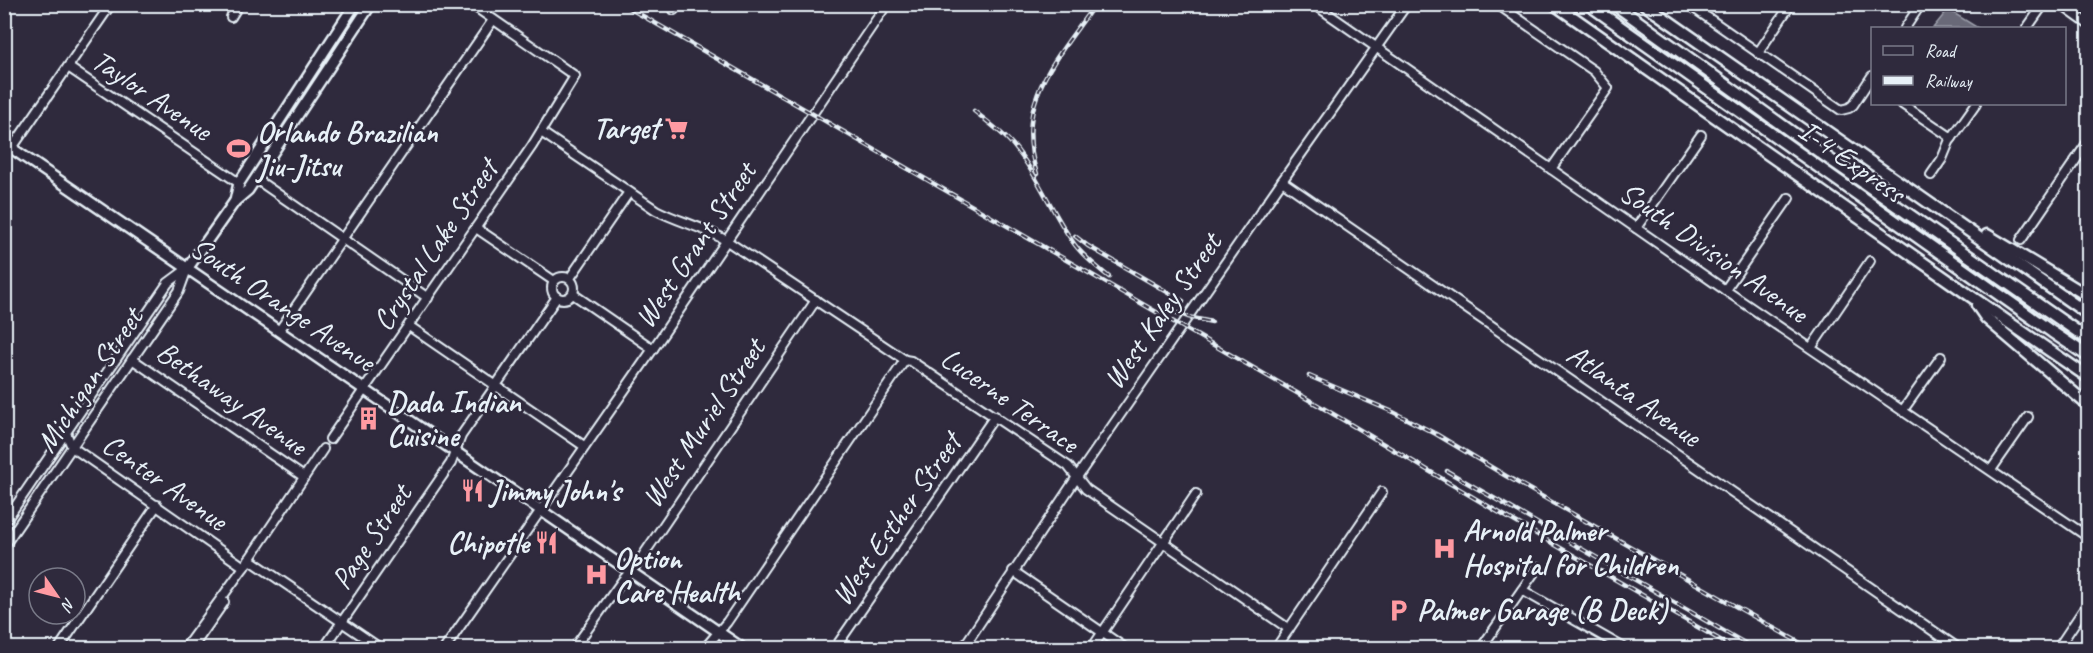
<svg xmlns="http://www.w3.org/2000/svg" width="2093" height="653" font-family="Caveat,sans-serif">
<rect width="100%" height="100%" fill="#2f2a3d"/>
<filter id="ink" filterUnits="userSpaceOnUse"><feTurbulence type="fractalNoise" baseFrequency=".0167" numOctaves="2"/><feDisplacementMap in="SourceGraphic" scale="12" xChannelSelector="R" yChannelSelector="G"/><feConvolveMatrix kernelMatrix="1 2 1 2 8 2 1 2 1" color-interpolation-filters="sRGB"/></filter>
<g filter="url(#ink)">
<polygon fill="#696978" stroke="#9c9fab" stroke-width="1.5" points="1946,12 1952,12 1978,28 1933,28"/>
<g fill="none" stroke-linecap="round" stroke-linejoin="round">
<defs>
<g id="minor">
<polyline points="1314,4 1725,290 2088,537"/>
<polyline points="1497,4 1594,71 1608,88 1551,169"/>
<polyline points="1688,4 1841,110 1849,108 1853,105 1872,76"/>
<polyline points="2060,4 2088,24"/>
<polyline points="674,10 677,4"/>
<polyline points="231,17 239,4"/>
<polyline points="1905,28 1921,4"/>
<polyline points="2027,28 2044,4"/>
<polyline points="1758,53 1791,4"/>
<polyline points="68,67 239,183"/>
<polyline points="1902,104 1952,138"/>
<path d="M 541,132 L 656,210 C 679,222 704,227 727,241 L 905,360 L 911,361 L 1068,466 L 1086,489 L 1289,629"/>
<polyline points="12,148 111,4"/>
<polyline points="1931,175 1942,159 1949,142 1976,104"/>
<polyline points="256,179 428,298"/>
<polyline points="1282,181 1958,648"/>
<polyline points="476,228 554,281"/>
<polyline points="1636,228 1701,135"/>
<polyline points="2021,240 2088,142"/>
<circle cx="563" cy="288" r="11"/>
<polyline points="570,278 629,192"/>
<polyline points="1725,290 1789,198"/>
<polyline points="573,294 653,349"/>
<polyline points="409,326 584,446"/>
<polyline points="279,331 493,20"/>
<polyline points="1811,348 1870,261"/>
<polyline points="132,359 304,477"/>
<polyline points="1903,410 1941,357"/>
<polyline points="66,433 72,447 244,567"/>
<polyline points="330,439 532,146 575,76 471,4"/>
<polyline points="1991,470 2028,417"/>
<polyline points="4,523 168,283 187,269"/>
<polyline points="2082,532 2088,522"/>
<polyline points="4,546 179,291 187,269"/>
<polyline points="249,559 380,648"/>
<polyline points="1013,571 1125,648"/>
<polyline points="1522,590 1624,648"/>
<polyline points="59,648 157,505"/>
<polyline points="185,648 244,567 323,449"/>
<polyline points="192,648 224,602"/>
<polyline points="324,648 451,463 461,436 557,297"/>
<polyline points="445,648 653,349 887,4"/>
<polyline points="574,648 622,581 638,563 816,300"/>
<polyline points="705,648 727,622 905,360"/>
<polyline points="835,648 995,416"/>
<polyline points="963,648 1077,477 1282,181 1407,4"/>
<polyline points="1092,648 1196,494"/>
<polyline points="1276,648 1382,492"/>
<polyline points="1481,648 1538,567"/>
<polyline points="2058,648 2088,603"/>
</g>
<g id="major">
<polyline points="4,143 742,648"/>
<polyline points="235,201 239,183 355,4"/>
<polyline points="187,269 235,201 248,190 371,4"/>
</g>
<g id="highway">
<polyline points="1554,4 1972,297 2088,377"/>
<polyline points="1588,4 2052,332 2088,356"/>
<polyline points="1614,4 1825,156 2088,339"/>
<polyline points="1644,4 2088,314"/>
<polyline points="1987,235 2088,296"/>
<polyline points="1977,305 1986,318 2088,405"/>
</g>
</defs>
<use href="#minor" stroke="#e8f1f8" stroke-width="12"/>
<use href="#major" stroke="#e8f1f8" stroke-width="14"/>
<use href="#highway" stroke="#e8f1f8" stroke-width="15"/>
<use href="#minor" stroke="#2f2a3d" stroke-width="8"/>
<use href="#major" stroke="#2f2a3d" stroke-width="9"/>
<use href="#highway" stroke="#2f2a3d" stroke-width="10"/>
<defs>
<g id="rail">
<polyline points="622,4 1323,408 1493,509 1734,648"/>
<path d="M 974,111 C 988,122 1002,132 1013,145 C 1038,175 1052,213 1075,245 C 1084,257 1097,267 1109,277"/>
<path d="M 1037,174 C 1013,101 1057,59 1095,4"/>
<polyline points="1075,236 1088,246 1183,301"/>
<polyline points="1161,307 1188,317 1212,322"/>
<polyline points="1309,376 1393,412 1436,434 1506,476 1809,648"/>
<polyline points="1447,471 1753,648"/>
</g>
</defs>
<use href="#rail" stroke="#e8f1f8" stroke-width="4.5"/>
<use href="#rail" stroke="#2f2a3d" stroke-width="2" stroke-dasharray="7" stroke-linecap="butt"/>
</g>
</g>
<defs>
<symbol id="supermarket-bare" viewBox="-9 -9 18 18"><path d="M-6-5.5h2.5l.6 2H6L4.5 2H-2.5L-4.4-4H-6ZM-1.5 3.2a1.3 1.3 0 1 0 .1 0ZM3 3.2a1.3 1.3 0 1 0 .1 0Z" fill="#ff9aa2" stroke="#2f2a3d" stroke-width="2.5" paint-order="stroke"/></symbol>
<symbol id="stadium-bare" viewBox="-9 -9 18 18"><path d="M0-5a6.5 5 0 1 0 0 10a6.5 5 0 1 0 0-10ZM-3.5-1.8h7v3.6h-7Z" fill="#ff9aa2" stroke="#2f2a3d" stroke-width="2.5" paint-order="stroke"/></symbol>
<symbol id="building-bare" viewBox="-9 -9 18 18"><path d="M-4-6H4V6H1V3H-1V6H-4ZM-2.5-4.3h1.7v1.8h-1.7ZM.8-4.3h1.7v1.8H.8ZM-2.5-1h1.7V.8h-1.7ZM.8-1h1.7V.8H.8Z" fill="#ff9aa2" stroke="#2f2a3d" stroke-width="2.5" paint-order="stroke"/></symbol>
<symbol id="restaurant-bare" viewBox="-9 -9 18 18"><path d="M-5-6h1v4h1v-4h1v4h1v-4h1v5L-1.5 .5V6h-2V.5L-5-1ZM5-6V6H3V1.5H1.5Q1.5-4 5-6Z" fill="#ff9aa2" stroke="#2f2a3d" stroke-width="2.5" paint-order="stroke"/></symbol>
<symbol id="hospital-bare" viewBox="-9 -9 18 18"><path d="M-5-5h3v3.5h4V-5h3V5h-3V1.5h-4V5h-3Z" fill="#ff9aa2" stroke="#2f2a3d" stroke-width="2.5" paint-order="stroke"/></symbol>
<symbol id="parking-bare" viewBox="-9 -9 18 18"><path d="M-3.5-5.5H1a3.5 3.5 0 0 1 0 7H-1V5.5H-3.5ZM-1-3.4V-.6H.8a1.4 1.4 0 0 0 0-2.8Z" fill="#ff9aa2" stroke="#2f2a3d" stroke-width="2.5" paint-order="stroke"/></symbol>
</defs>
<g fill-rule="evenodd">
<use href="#supermarket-bare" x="660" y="112" width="33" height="33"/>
<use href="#stadium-bare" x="222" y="132" width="33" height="33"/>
<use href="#building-bare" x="352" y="402" width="33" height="33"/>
<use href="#restaurant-bare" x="456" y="474" width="33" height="33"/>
<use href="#restaurant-bare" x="530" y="526" width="33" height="33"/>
<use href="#hospital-bare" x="1428" y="532" width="33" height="33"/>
<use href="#hospital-bare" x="580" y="558" width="33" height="33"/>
<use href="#parking-bare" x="1382" y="594" width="33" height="33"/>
</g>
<g text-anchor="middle" stroke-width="5" stroke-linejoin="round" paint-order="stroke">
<g font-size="30" fill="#e8f1f8" stroke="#2f2a3d">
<text transform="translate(152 95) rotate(34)" y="10">Taylor Avenue</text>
<text transform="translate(1852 161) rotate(35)" y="10">I-4 Express</text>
<text transform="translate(435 245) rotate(-56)" y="10">Crystal Lake Street</text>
<text transform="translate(695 245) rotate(-56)" y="10">West Grant Street</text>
<text transform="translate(1714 252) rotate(35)" y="10">South Division Avenue</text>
<text transform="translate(283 304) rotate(34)" y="10">South Orange Avenue</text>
<text transform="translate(1162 311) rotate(-55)" y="10">West Kaley Street</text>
<text transform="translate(89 380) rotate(-56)" y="10">Michigan Street</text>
<text transform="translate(1634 395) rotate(35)" y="10">Atlanta Avenue</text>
<text transform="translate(232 398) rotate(35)" y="10">Bethaway Avenue</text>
<text transform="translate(1010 400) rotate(35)" y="10">Lucerne Terrace</text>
<text transform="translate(703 423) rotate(-56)" y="10">West Muriel Street</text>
<text transform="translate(165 482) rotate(35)" y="10">Center Avenue</text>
<text transform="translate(896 519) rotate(-55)" y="10">West Esther Street</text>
<text transform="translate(371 537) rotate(-56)" y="10">Page Street</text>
</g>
<g font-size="30" font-weight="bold" fill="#e8f1f8" stroke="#2f2a3d" text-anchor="start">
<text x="659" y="138" text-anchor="end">Target</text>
<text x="257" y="142">Orlando Brazilian<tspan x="257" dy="34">Jiu-Jitsu</tspan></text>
<text x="387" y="412">Dada Indian<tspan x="387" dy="34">Cuisine</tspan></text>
<text x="490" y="501">Jimmy John's</text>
<text x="1463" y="541">Arnold Palmer<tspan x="1463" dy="34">Hospital for Children</tspan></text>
<text x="529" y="553" text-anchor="end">Chipotle</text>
<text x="614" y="568">Option<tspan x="614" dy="34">Care Health</tspan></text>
<text x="1417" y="620">Palmer Garage (B Deck)</text>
</g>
</g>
<rect width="2093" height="653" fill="none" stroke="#2f2a3d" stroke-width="24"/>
<rect x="12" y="12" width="2069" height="629" fill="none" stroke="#e8f1f8" stroke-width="2" filter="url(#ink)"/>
<rect x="1871" y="27" width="195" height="78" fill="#2f2a3d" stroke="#797a88" stroke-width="1.5"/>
<rect x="1883" y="46" width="30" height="9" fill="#2f2a3d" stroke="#797a88" stroke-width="1.5"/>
<text x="1925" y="57" font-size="18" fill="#e8f1f8">Road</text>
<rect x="1883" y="76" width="30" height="9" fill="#e8f1f8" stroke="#797a88" stroke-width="1.5"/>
<text x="1925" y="87" font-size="18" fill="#e8f1f8">Railway</text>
<g transform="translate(57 596) rotate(125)"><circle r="28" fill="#2f2a3d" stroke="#797a88" stroke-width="1.5"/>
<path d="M0-4.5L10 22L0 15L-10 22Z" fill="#ff9aa2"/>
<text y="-9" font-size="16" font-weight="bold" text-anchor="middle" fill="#e8f1f8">N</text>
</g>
</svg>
